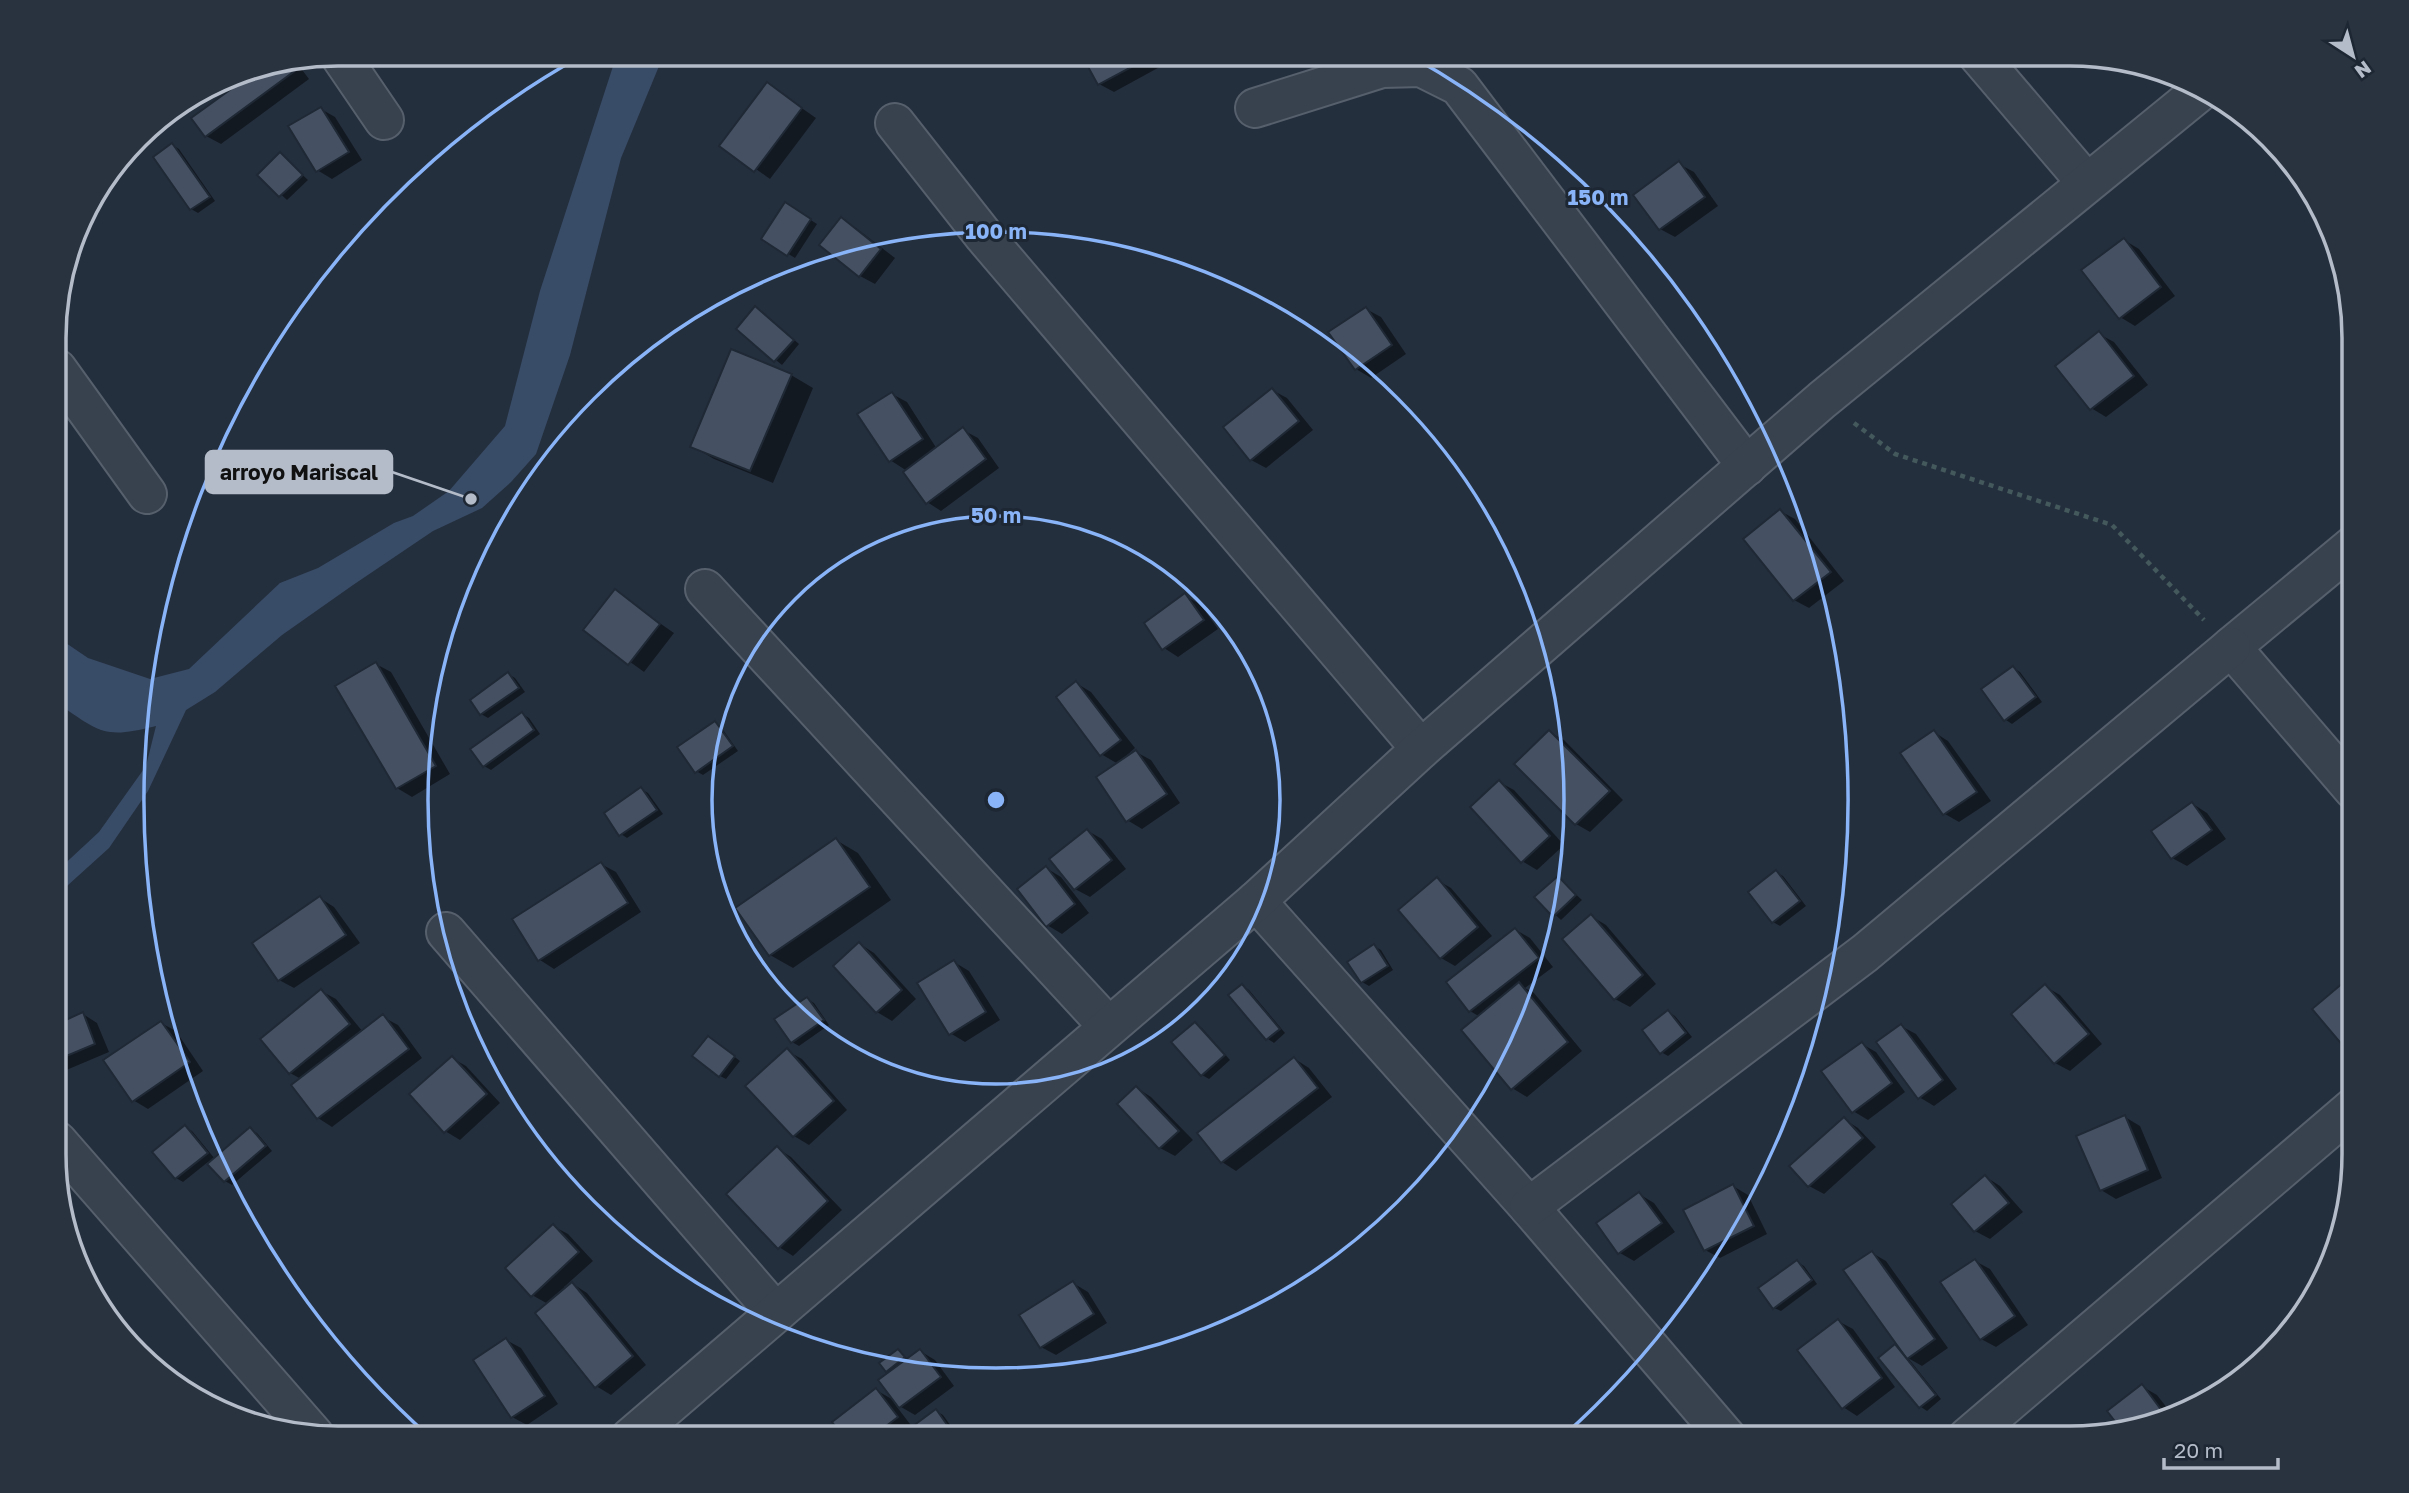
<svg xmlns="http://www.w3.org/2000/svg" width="2409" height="1493" font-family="'Golos Text',sans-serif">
<rect width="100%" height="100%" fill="#242f3e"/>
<path fill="#394c67" d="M 617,54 L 664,54 L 621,158 L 570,355 L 536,454 L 511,482 L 482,508 L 433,531 L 353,585 L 282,635 L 215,692 L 186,710 L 148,791 L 109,848 L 57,895 L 57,871 L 99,832 L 146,766 L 156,726 C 104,739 101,733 57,703 L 57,637 L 88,658 L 150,679 L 189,669 L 280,583 L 318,568 L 394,523 L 413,516 L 449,491 L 505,426 L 540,291 Z"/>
<g fill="#0007">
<polygon points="863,54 877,54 870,59"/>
<polygon points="1083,54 1162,54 1167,63 1114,92 1099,84"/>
<polygon points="297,63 309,79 221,144 206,136 194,119 260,70"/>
<polygon points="767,84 816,118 770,179 722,145"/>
<polygon points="208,90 168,119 165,116"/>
<polygon points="321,109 335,117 362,160 332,179 317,170"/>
<polygon points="172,145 179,149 215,201 198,213 191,209"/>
<polygon points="280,154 308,180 287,200 260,175"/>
<polygon points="1679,164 1694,172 1718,206 1675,237 1660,229"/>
<polygon points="786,204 817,224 795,258 764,239"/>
<polygon points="841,219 856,228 895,258 875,284 860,276 821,245"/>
<polygon points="2124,240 2139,249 2175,296 2135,326 2120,317"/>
<polygon points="1366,309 1381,317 1406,354 1371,378 1356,369"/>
<polygon points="762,312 799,344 782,365 738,329"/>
<polygon points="2099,334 2114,342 2148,385 2106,417 2091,408"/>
<polygon points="791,375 813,388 773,483 714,459 692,446"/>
<polygon points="1272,390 1287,398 1313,430 1266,468 1251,460"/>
<polygon points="892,394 907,402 937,449 963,430 978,438 999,468 941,511 927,502 907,471 890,460"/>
<polygon points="1780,511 1795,519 1844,581 1809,608 1794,600"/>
<polygon points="615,592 674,633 644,672 586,630"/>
<polygon points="1185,596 1200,604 1218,629 1178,657 1164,648"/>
<polygon points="376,664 391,672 450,774 412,797 397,788"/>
<polygon points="2013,668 2020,672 2042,702 2012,724 2006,720"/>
<polygon points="508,674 515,678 525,692 488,718 481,714"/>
<polygon points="1076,683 1091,692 1135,748 1127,755 1128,757 1136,752 1151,760 1180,803 1142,829 1127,820 1118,764 1101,754"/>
<polygon points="522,714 529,718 540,734 491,770 484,766"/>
<polygon points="715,723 721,727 738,751 703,775 696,771"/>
<polygon points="1549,732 1564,740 1623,800 1590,832 1576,824"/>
<polygon points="1934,732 1948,741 1991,801 1959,822 1945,814"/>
<polygon points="1499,782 1514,790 1564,845 1537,870 1522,861"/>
<polygon points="641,789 648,793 663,814 627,838 621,834"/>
<polygon points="2193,804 2207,813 2226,839 2187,866 2172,858"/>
<polygon points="1088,831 1102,839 1126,869 1090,897 1075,889 1052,859"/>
<polygon points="836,840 858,853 891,900 793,968 770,955"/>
<polygon points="601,864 616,872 641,912 554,969 540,960 514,919"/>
<polygon points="1046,868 1061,877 1089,913 1062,934 1047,925"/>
<polygon points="1776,872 1783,876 1806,906 1780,926 1773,922"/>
<polygon points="1558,878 1582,900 1561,920 1537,898"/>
<polygon points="1437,880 1451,888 1492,936 1455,966 1441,958"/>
<polygon points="320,898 334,907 360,943 294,988 279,980"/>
<polygon points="1591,916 1606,925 1656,984 1630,1007 1615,999"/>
<polygon points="1516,930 1530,938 1553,967 1525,988 1534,993 1582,1051 1527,1097 1512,1088 1480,1017 1470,1011"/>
<polygon points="860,944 874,953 916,999 892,1021 877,1012"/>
<polygon points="1374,946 1381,950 1393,970 1369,986 1362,982"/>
<polygon points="954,962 969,971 1000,1020 965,1042 950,1033"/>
<polygon points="2351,980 2354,982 2354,1051 2345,1046"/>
<polygon points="1242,986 1249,990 1285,1033 1274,1043 1268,1039"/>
<polygon points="2046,987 2060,995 2102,1044 2070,1071 2055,1063 2013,1014"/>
<polygon points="321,991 336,999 363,1032 383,1017 398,1025 422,1058 332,1127 318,1118 301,1079 290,1073"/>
<polygon points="807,999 814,1003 829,1025 799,1046 792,1042"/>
<polygon points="1668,1012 1675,1016 1692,1037 1668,1056 1661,1052"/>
<polygon points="83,1014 97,1023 109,1052 57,1074 57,1025"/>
<polygon points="161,1023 176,1031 203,1071 148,1109 133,1100"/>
<polygon points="1195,1024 1202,1028 1230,1060 1209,1079 1202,1075 1174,1042"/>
<polygon points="1901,1026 1916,1034 1957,1089 1934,1106 1919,1097"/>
<polygon points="715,1042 740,1061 726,1079 720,1076"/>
<polygon points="1862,1044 1876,1052 1905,1092 1868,1120 1853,1111"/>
<polygon points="787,1051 802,1059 847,1110 809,1145 794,1136"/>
<polygon points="452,1058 466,1066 500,1103 460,1140 445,1131"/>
<polygon points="1295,1059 1309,1068 1332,1097 1236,1171 1222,1162"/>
<polygon points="1137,1088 1151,1097 1193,1140 1175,1156 1160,1148"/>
<polygon points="2125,1117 2140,1126 2162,1178 2116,1199 2101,1190"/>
<polygon points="1844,1119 1858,1128 1876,1147 1824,1194 1809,1186"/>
<polygon points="185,1127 192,1131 215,1159 250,1129 257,1133 272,1151 232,1185 225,1181 208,1162 183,1182 176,1178 155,1152"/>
<polygon points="777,1148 791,1157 842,1210 793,1256 779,1247"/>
<polygon points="1986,1177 2000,1186 2023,1212 1990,1239 1975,1231"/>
<polygon points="1733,1186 1748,1195 1767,1234 1720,1258 1705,1250"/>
<polygon points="1639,1194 1654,1203 1675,1232 1634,1261 1620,1253"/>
<polygon points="553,1226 568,1234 593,1261 564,1287 566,1289 573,1284 587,1293 646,1365 611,1395 596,1386 548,1304 532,1295"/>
<polygon points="1872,1253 1886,1261 1948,1348 1922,1366 1908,1358 1941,1399 1927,1411 1921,1407 1895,1347 1903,1352"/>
<polygon points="1975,1261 1990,1269 2028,1325 1996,1347 1981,1339"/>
<polygon points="1797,1262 1804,1266 1817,1284 1781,1311 1774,1308"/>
<polygon points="1073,1283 1088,1292 1107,1323 1056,1355 1041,1347"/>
<polygon points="1838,1321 1853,1329 1895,1387 1857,1416 1843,1407"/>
<polygon points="506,1340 521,1348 558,1404 527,1425 512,1417"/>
<polygon points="898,1351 909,1360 920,1351 935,1360 954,1386 915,1415 894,1403 913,1428 936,1411 943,1415 958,1436 954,1439 911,1439 906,1431 895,1439 847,1439 876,1390 897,1402 891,1373 887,1371"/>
<polygon points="2143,1387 2157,1395 2171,1413 2122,1428"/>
</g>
<g fill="#455162" stroke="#1f2835" stroke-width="2">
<polygon points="1081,54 1154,54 1154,55 1098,85"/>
<polygon points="291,64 296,70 205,137 191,118 256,71"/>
<polygon points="767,82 802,108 754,172 719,146"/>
<polygon points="321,107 349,152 316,172 288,126"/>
<polygon points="172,143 210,197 190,210 153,157"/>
<polygon points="280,152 303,175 279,197 257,175"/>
<polygon points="1679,161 1705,197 1659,230 1633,195"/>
<polygon points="785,202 811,219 787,256 761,239"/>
<polygon points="841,217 881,249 859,277 819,245"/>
<polygon points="2124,238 2161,287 2119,319 2081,270"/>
<polygon points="755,306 794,340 774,362 736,329"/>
<polygon points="1366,307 1392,345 1355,370 1328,332"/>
<polygon points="2099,331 2134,376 2090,410 2055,366"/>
<polygon points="731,349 792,374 750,471 690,447"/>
<polygon points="1272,388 1299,421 1250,461 1223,427"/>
<polygon points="892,392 923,439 889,462 857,414"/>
<polygon points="963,427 986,459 926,504 903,472"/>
<polygon points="1780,509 1831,572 1793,601 1743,539"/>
<polygon points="615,589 660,624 628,665 583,630"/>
<polygon points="1185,593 1204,620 1162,650 1144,623"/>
<polygon points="376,662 436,766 396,789 335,686"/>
<polygon points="2013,666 2036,697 2004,721 1981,689"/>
<polygon points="508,672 519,688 480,715 470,700"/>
<polygon points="1076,681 1121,740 1100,756 1056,697"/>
<polygon points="522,712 534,730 483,767 470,749"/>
<polygon points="715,721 733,746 695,773 677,747"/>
<polygon points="1549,730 1610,791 1575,825 1514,764"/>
<polygon points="1934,730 1977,792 1943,815 1900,753"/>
<polygon points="1136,750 1167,794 1126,822 1096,777"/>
<polygon points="1499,780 1550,836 1521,863 1470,807"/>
<polygon points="641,787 657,810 619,836 604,813"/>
<polygon points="2192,802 2212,830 2171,859 2151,831"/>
<polygon points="1087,829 1112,860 1074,890 1049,859"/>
<polygon points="836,838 870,887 769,956 735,908"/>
<polygon points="601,862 628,903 538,961 512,919"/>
<polygon points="1046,866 1075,904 1046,927 1017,889"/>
<polygon points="1776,870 1800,901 1772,923 1748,892"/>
<polygon points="1558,876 1576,895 1553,917 1534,897"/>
<polygon points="1437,877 1478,927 1440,959 1398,910"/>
<polygon points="320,896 346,935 278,981 252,943"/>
<polygon points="1591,914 1643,975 1614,1000 1562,939"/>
<polygon points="1515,928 1539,958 1469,1012 1446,982"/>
<polygon points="859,942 902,990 876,1013 833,966"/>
<polygon points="1374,944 1388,966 1361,983 1347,962"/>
<polygon points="954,960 986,1012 949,1035 917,983"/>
<polygon points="2350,977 2354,982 2354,1038 2344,1047 2312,1009"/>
<polygon points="1519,982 1568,1042 1511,1090 1461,1030"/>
<polygon points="1242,984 1280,1029 1266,1040 1228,995"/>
<polygon points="2045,984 2089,1034 2054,1064 2011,1014"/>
<polygon points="321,989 350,1024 289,1074 260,1039"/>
<polygon points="807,997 824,1020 791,1043 774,1019"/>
<polygon points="1668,1010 1686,1033 1660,1054 1642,1030"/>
<polygon points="83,1012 95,1044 57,1060 57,1024"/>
<polygon points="383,1014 409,1049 317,1119 291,1085"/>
<polygon points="161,1021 190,1062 132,1102 103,1060"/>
<polygon points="1195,1022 1225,1055 1201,1076 1171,1042"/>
<polygon points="1901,1024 1943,1080 1918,1099 1876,1042"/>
<polygon points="708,1036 735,1056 719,1077 692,1056"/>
<polygon points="1862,1042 1892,1083 1852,1113 1821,1071"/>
<polygon points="787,1048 834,1101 793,1137 745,1086"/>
<polygon points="452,1056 487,1094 444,1133 409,1094"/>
<polygon points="1294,1057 1318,1088 1221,1163 1197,1133"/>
<polygon points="1136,1086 1179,1131 1159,1149 1117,1104"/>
<polygon points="2125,1115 2148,1170 2100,1191 2076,1136"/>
<polygon points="1844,1117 1863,1138 1808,1187 1789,1166"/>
<polygon points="185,1125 208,1153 175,1179 152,1152"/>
<polygon points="250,1127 266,1146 224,1182 207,1164"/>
<polygon points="777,1146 828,1201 778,1249 726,1194"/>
<polygon points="1985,1175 2009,1203 1974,1232 1951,1204"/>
<polygon points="1733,1184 1754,1226 1704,1251 1683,1210"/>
<polygon points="1639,1192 1662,1223 1618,1254 1596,1223"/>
<polygon points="553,1224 579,1252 531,1297 505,1268"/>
<polygon points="1872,1251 1935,1339 1907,1359 1843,1270"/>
<polygon points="1975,1259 2015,1316 1980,1340 1940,1282"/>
<polygon points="1797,1260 1812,1280 1773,1309 1758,1288"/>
<polygon points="1073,1281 1094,1314 1040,1348 1019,1315"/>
<polygon points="572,1282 633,1356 595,1388 535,1313"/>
<polygon points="1838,1319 1882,1378 1842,1409 1797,1350"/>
<polygon points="506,1338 545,1396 511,1418 473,1360"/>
<polygon points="1895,1344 1936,1395 1919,1408 1878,1358"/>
<polygon points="898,1349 905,1357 886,1372 879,1363"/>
<polygon points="920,1349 941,1377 899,1408 878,1380"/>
<polygon points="2142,1384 2165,1415 2121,1429 2107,1411"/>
<polygon points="876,1388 898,1417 869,1439 845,1439 832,1422"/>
<polygon points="936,1409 952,1432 943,1439 909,1439 905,1432"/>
</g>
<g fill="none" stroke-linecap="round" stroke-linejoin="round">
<defs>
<g id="minor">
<polyline points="339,54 384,120"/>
<polyline points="1977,54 2086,182"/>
<polyline points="1255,108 1382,68 1421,67 1459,86 1747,466"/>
<polyline points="895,123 984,236 1421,749"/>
<polyline points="57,369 147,494"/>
<polyline points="2354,545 2231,647 2354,790"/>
<polyline points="705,589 1108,1026"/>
<polyline points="1256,901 1529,1207 1727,1438"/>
<polyline points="446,932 776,1313"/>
<polyline points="57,1141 314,1435"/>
<polyline points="1529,1207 1865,953 2231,647"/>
<polyline points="1967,1438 2354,1107"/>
<polyline points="629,1439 1256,901 1421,749 1822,400 2203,89"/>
</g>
</defs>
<use href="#minor" stroke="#565f6c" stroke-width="42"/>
<polyline stroke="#44595c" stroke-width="4.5" stroke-dasharray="5 5" stroke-linecap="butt" points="1854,423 1895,454 2112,525 2204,620"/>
<use href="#minor" stroke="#38414e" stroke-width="38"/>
</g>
<g fill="none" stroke="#8ab4f8" stroke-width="3.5">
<circle cx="996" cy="800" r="284"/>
<circle cx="996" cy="800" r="568"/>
<path d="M431 1438A852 852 0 0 1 583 55M1409 55A852 852 0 0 1 1561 1438"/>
</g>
<path d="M0 0H2409V1493H0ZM338 66H2070A272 272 0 0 1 2342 338V1154A272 272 0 0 1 2070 1426H338A272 272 0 0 1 66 1154V338A272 272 0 0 1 338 66Z" fill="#29323f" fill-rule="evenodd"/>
<path fill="none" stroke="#b4bcc9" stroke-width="3.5" d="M338 66H2070A272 272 0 0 1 2342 338V1154A272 272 0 0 1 2070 1426H338A272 272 0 0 1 66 1154V338A272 272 0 0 1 338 66Z"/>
<circle cx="996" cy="800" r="10" fill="#8ab4f8" stroke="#1d2633" stroke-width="3.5"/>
<g font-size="21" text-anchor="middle" font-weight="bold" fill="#8ab4f8" stroke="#1d2633" stroke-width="6" stroke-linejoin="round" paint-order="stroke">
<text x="1598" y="205">150 m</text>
<text x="996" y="239">100 m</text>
<text x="996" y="523">50 m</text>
</g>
<path fill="none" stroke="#b4bcc9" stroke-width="2.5" d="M471 499L392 472"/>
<circle fill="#b4bcc9" stroke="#1d2633" stroke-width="2.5" cx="471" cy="499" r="7"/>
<rect fill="#b4bcc9" stroke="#b4bcc9" stroke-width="2.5" x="206" y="451" width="186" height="42" rx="7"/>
<g font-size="21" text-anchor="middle" font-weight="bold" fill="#111">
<text x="299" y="480">arroyo Mariscal</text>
</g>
<g transform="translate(2353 56) rotate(144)" stroke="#1d2633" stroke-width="5" paint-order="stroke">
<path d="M0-5L12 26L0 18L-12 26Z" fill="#b4bcc9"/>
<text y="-10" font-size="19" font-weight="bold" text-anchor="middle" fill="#b4bcc9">N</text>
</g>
<path d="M2164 1458v10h114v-10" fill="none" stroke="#b4bcc9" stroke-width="3.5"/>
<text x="2174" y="1458" font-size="21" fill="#b4bcc9" stroke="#1d2633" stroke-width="5" paint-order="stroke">20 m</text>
</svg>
